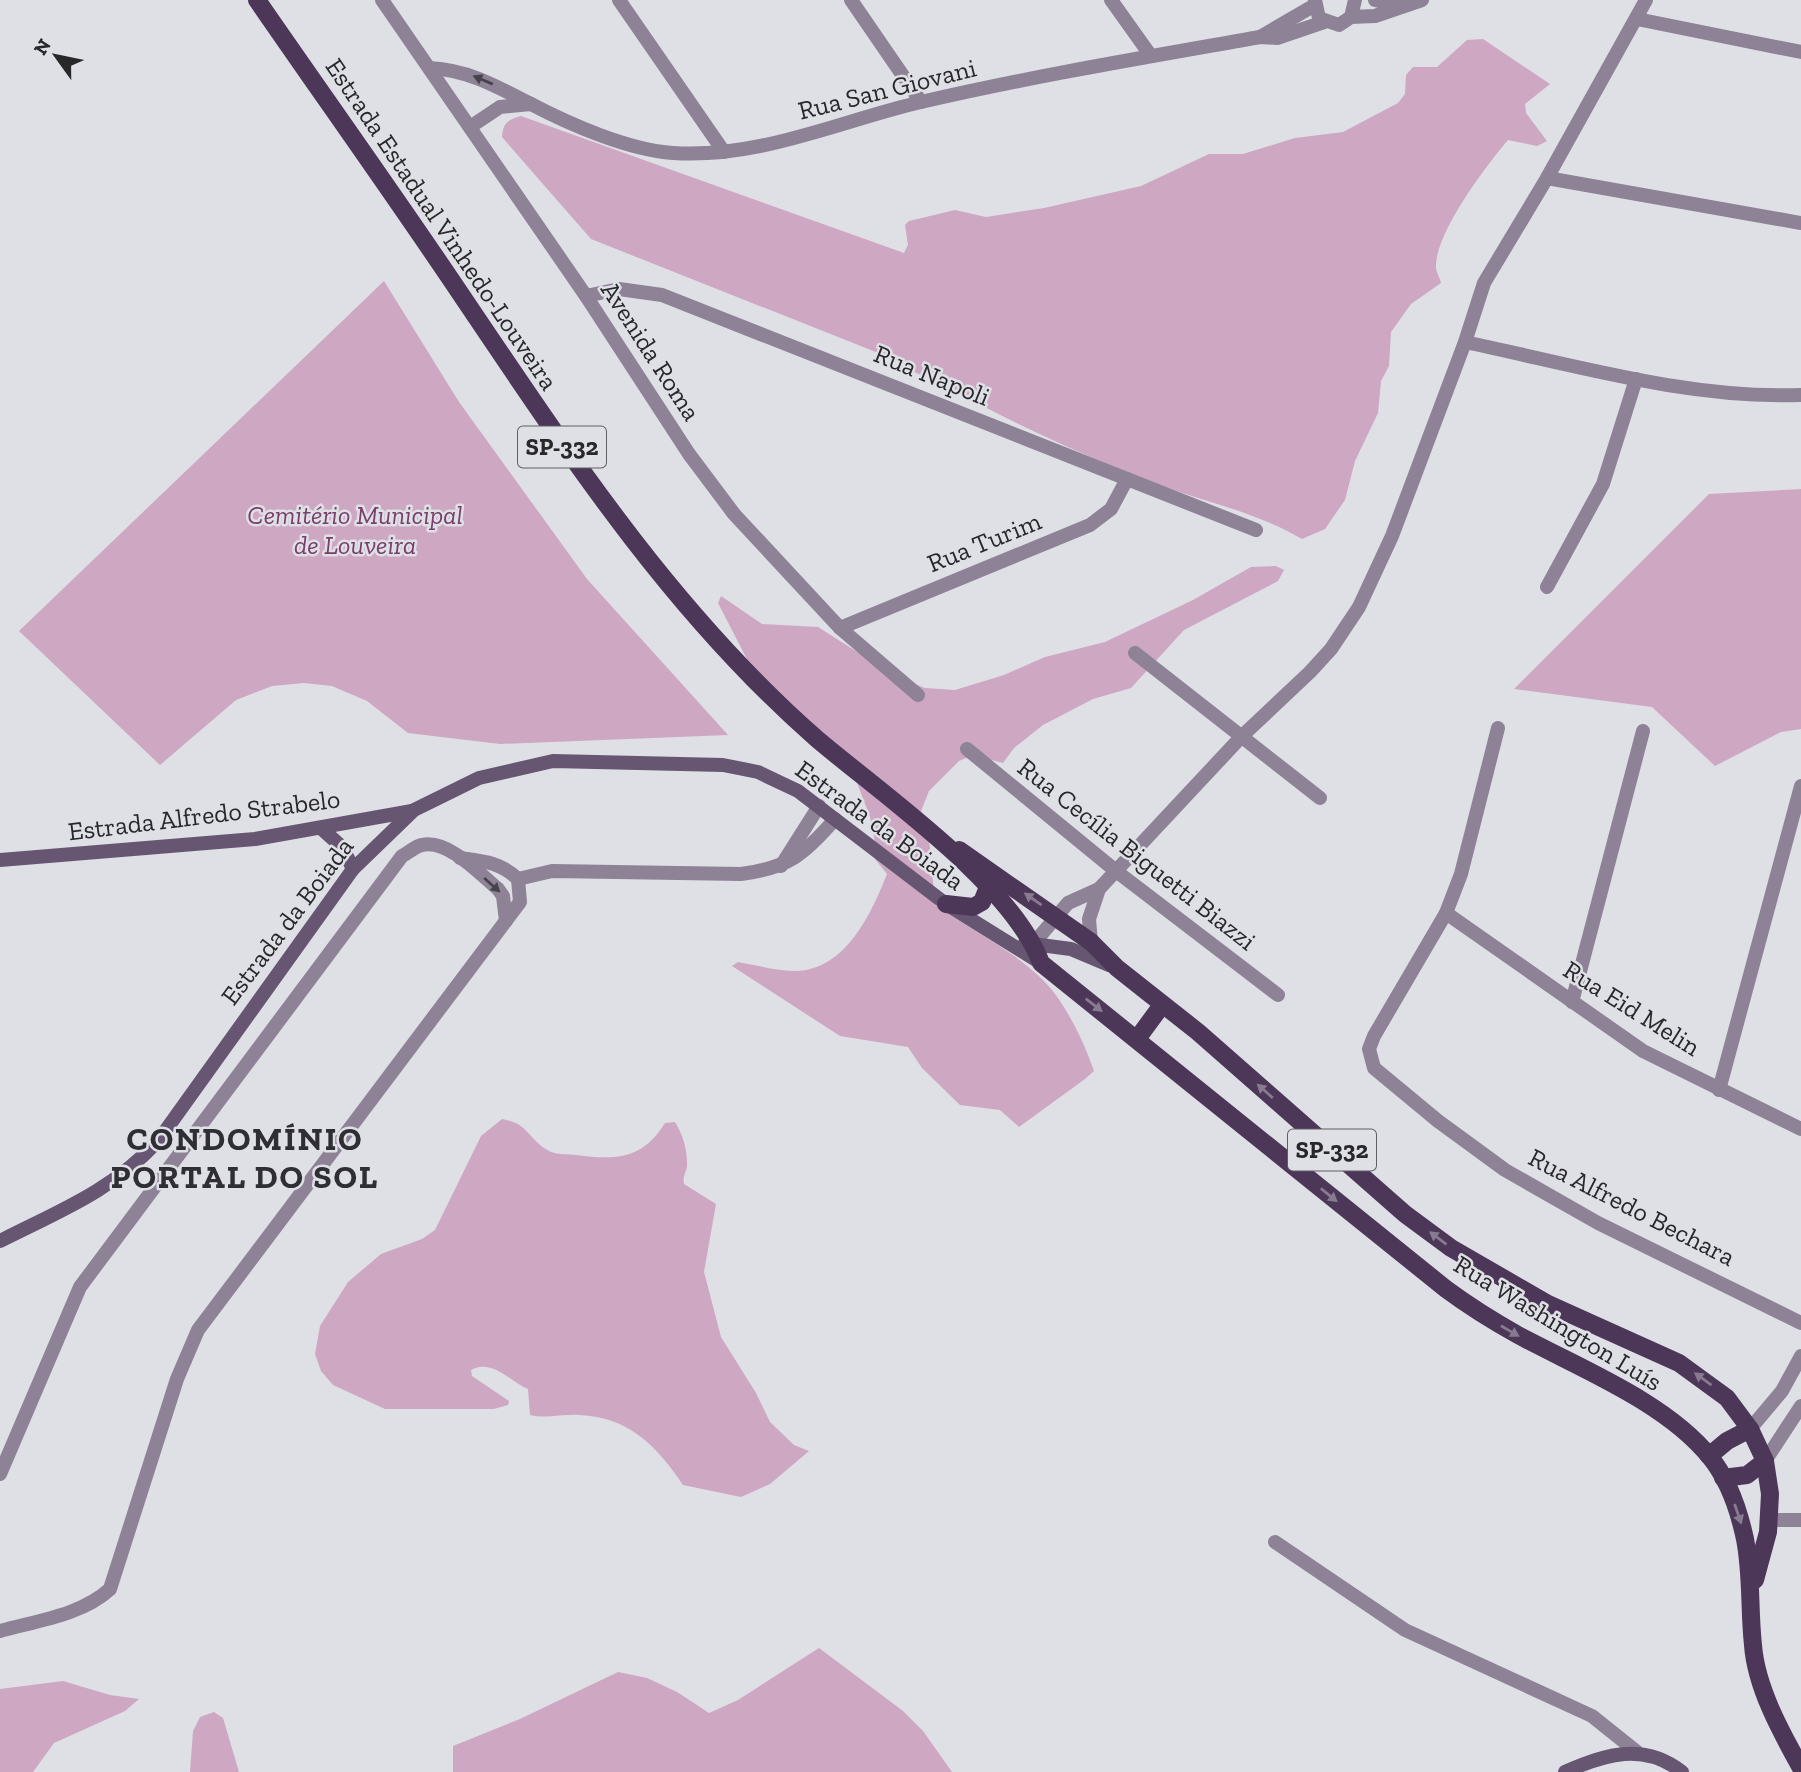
<svg xmlns="http://www.w3.org/2000/svg" width="1801" height="1772" font-family="'Zilla Slab',serif">
<rect width="100%" height="100%" fill="#dfdfe6"/>
<g fill="#cea7c3">
<path d="M 1483,39 L 1550,84 L 1525,104 L 1526,113 L 1547,141 L 1537,146 L 1508,140 C 1486,166 1435,233 1436,267 C 1436,272 1440,278 1441,283 L 1411,304 L 1391,332 L 1389,366 L 1381,381 L 1378,413 L 1355,461 L 1345,500 L 1325,529 L 1302,539 C 1258,513 1209,503 1162,486 C 1091,459 1008,422 943,384 C 931,377 914,376 906,364 L 591,239 L 502,137 C 503,123 507,120 521,116 L 904,253 L 908,245 L 905,225 L 909,221 L 955,210 L 986,217 L 1044,208 L 1141,186 L 1209,154 L 1243,154 L 1295,138 L 1343,132 L 1398,103 L 1405,94 L 1406,75 L 1413,67 L 1437,67 L 1467,40 Z"/>
<polygon points="384,281 459,402 587,579 728,735 500,744 408,733 367,701 332,686 304,683 272,686 236,700 160,765 19,631"/>
<polygon points="1801,489 1801,729 1781,732 1715,766 1652,707 1514,689 1709,494"/>
<path d="M 1276,566 L 1284,570 L 1278,581 L 1184,630 L 1131,688 L 1093,699 L 1043,725 L 1014,748 L 1003,763 L 973,755 L 959,761 L 929,791 L 921,811 L 930,847 L 935,905 C 971,930 1030,959 1055,994 C 1072,1017 1085,1045 1094,1071 L 1085,1079 L 1019,1127 L 1000,1110 L 960,1105 L 922,1068 L 908,1047 L 840,1036 L 732,966 L 738,962 C 756,965 777,971 796,971 C 846,970 872,912 887,874 L 875,859 L 876,847 L 870,817 L 846,754 L 768,700 L 718,603 L 721,596 L 762,624 L 818,627 L 895,676 L 925,688 L 955,690 L 1004,675 L 1045,657 L 1105,642 L 1193,600 L 1251,567 Z"/>
<path d="M 502,1119 C 530,1124 527,1139 549,1151 C 557,1155 567,1154 576,1155 C 616,1160 642,1160 665,1123 L 675,1122 C 682,1133 687,1148 687,1162 C 688,1171 682,1175 684,1184 L 716,1204 L 704,1272 L 721,1337 L 756,1393 L 770,1422 L 794,1445 L 809,1451 L 770,1484 L 741,1497 L 683,1485 C 657,1446 629,1417 579,1415 C 562,1414 547,1419 530,1415 L 528,1389 C 511,1382 492,1358 471,1370 L 472,1376 L 509,1401 L 508,1405 L 494,1409 L 385,1409 L 333,1385 L 321,1371 L 315,1354 L 320,1326 L 348,1282 L 381,1254 L 422,1239 L 435,1230 L 481,1136 Z"/>
<polygon points="819,1648 903,1711 923,1731 952,1772 453,1772 453,1746 520,1719 618,1672 647,1678 677,1692 709,1713 738,1700"/>
<polygon points="63,1681 110,1695 139,1699 125,1711 54,1743 33,1772 0,1772 0,1689"/>
<polygon points="214,1712 223,1718 239,1772 190,1772 193,1731 200,1717"/>
</g>
<g fill="none" stroke-linecap="round" stroke-linejoin="round">
<g stroke="#8e8296" stroke-width="14">
<polyline points="382,0 586,296 689,454 734,514 840,628 918,695"/>
<polyline points="619,0 724,152"/>
<polyline points="851,0 921,102"/>
<polyline points="1111,0 1151,56"/>
<polyline points="1315,0 1319,18 1339,25 1351,17 1355,0"/>
<polyline points="1375,0 1400,6"/>
<polyline points="1351,17 1375,16 1422,0"/>
<polyline points="1637,19 1801,52"/>
<polyline points="1260,37 1315,5"/>
<path d="M 430,68 C 468,70 496,86 529,103 C 569,124 628,150 673,153 C 758,159 840,121 921,102 C 1033,76 1147,57 1260,37 L 1277,38 L 1324,22"/>
<polyline points="470,127 500,107 531,104"/>
<polyline points="1547,178 1801,223"/>
<polyline points="586,296 619,289 662,295 1256,530"/>
<path d="M 1465,342 C 1575,365 1688,399 1801,395"/>
<polyline points="1547,587 1603,484 1636,379"/>
<polyline points="840,628 1090,525 1111,509 1127,479"/>
<polyline points="1135,653 1320,798"/>
<polyline points="1498,728 1461,874 1446,913 1374,1036 1369,1049 1374,1068 1438,1121 1505,1170 1598,1223 1801,1323"/>
<polyline points="967,749 1116,871 1278,995"/>
<polyline points="781,866 819,806"/>
<path d="M 518,879 L 552,871 L 741,874 C 788,868 804,855 835,819"/>
<polyline points="1446,913 1643,1051 1801,1129"/>
<polyline points="1091,942 1089,919 1099,889 1242,736 1310,672 1331,649 1359,607 1392,536 1465,342 1484,283 1547,178 1646,0"/>
<polyline points="1034,943 1068,903 1099,889"/>
<polyline points="1572,1002 1643,731"/>
<polyline points="1719,1090 1801,786"/>
<polyline points="1750,1429 1782,1391 1801,1356"/>
<polyline points="1765,1461 1801,1406"/>
<path d="M 0,1474 L 80,1287 L 402,856 C 408,853 416,846 422,845 C 448,839 480,874 498,889 L 503,896 L 506,921"/>
<polyline points="1770,1520 1801,1520"/>
<polyline points="1275,1542 1405,1630 1592,1716 1637,1752"/>
<path d="M 0,1631 C 36,1621 82,1615 110,1589 L 177,1379 L 198,1330 L 520,902 L 518,879 C 500,862 483,861 460,858"/>
</g>
<g stroke="#675672" stroke-width="14">
<polyline points="322,829 343,848 353,869"/>
<polyline points="0,860 255,839 412,811"/>
<polyline points="1025,943 1071,949 1109,965"/>
<path d="M 0,1241 C 61,1210 110,1192 158,1141 L 353,869 L 414,810 L 479,778 L 553,761 L 723,765 L 758,772 L 798,791 L 946,904 L 1041,963"/>
<path d="M 1565,1772 C 1605,1754 1644,1742 1682,1772"/>
</g>
<g stroke="#4c3758" stroke-width="18">
<path d="M 257,0 C 326,100 397,199 464,299 C 570,456 673,613 817,739 C 883,795 1012,884 1041,963 L 1446,1289 C 1469,1306 1493,1321 1518,1335 C 1579,1368 1666,1402 1710,1457 C 1728,1479 1739,1511 1745,1539 C 1752,1575 1749,1609 1753,1645 C 1756,1687 1781,1732 1801,1768"/>
<polyline points="959,850 1091,942 1117,968 1198,1032 1405,1214 1451,1248 1548,1304 1679,1363 1727,1398 1750,1429 1765,1461 1770,1494 1768,1532 1755,1580"/>
<polyline points="946,904 973,907 982,902 988,887"/>
<polyline points="1137,1039 1162,1005"/>
<polyline points="1709,1456 1727,1441 1750,1429"/>
<polyline points="1723,1478 1747,1475 1765,1461"/>
</g>
</g>
<defs><path id="oneway-solid" d="M-6-.8H1V-3.2L6.5 0L1 3.2V.8H-6Z" transform="scale(1.75)"/></defs>
<g fill="#47434b">
<use href="#oneway-solid" transform="translate(483 80) rotate(-157)"/>
<use href="#oneway-solid" transform="translate(492 885) rotate(42)"/>
</g>
<g fill="#877a91">
<use href="#oneway-solid" transform="translate(1033 899) rotate(-145)"/>
<use href="#oneway-solid" transform="translate(1094 1005) rotate(38)"/>
<use href="#oneway-solid" transform="translate(1265 1091) rotate(-138)"/>
<use href="#oneway-solid" transform="translate(1329 1195) rotate(39)"/>
<use href="#oneway-solid" transform="translate(1438 1238) rotate(-143)"/>
<use href="#oneway-solid" transform="translate(1510 1331) rotate(30)"/>
<use href="#oneway-solid" transform="translate(1703 1379) rotate(-144)"/>
<use href="#oneway-solid" transform="translate(1738 1514) rotate(71)"/>
</g>
<g text-anchor="middle" stroke-width="5" stroke-linejoin="round" paint-order="stroke">
<g fill="#dfdfe6" stroke="#5f5f63" stroke-width="2">
<rect x="518" y="426.5" width="88" height="41" rx="5"/>
<rect x="1288" y="1129.5" width="88" height="41" rx="5"/>
</g>
<g font-size="24" font-weight="bold" fill="#28282b">
<text x="562" y="455">SP-332</text>
<text x="1332" y="1158">SP-332</text>
</g>
<g font-size="26" fill="#28282b" stroke="#dfdfe6">
<text transform="translate(887 89) rotate(-14)" y="9">Rua San Giovani</text>
<text transform="translate(442 224) rotate(56)" y="9">Estrada Estadual Vinhedo-Louveira</text>
<text transform="translate(651 351) rotate(57)" y="9">Avenida Roma</text>
<text transform="translate(932 375) rotate(22)" y="9">Rua Napoli</text>
<text transform="translate(984 542) rotate(-22)" y="9">Rua Turim</text>
<text transform="translate(204 815) rotate(-7)" y="9">Estrada Alfredo Strabelo</text>
<text transform="translate(880 825) rotate(36)" y="9">Estrada da Boiada</text>
<text transform="translate(1137 854) rotate(38)" y="9">Rua Cecília Biguetti Biazzi</text>
<text transform="translate(287 921) rotate(-53)" y="9">Estrada da Boiada</text>
<text transform="translate(1632 1008) rotate(32)" y="9">Rua Eid Melin</text>
<text transform="translate(1632 1207) rotate(27)" y="9">Rua Alfredo Bechara</text>
<text transform="translate(1558 1323) rotate(31)" y="9">Rua Washington Luís</text>
</g>
<g font-size="26" font-style="italic" fill="#793e6b" stroke="#dfdfe6">
<text x="355" y="524">Cemitério Municipal<tspan x="355" dy="30">de Louveira</tspan></text>
</g>
<g font-size="33" font-weight="bold" letter-spacing="2" fill="#2e2e34" stroke="#dfdfe6">
<text x="245" y="1150">CONDOMÍNIO<tspan x="245" dy="38">PORTAL DO SOL</tspan></text>
</g>
</g>
<g transform="translate(56 56) rotate(303)" stroke="#dfdfe6" stroke-width="5" paint-order="stroke">
<path d="M0-5L12 26L0 18L-12 26Z" fill="#28282b"/>
<text y="-10" font-size="19" font-weight="bold" text-anchor="middle" fill="#28282b">N</text>
</g>
</svg>
